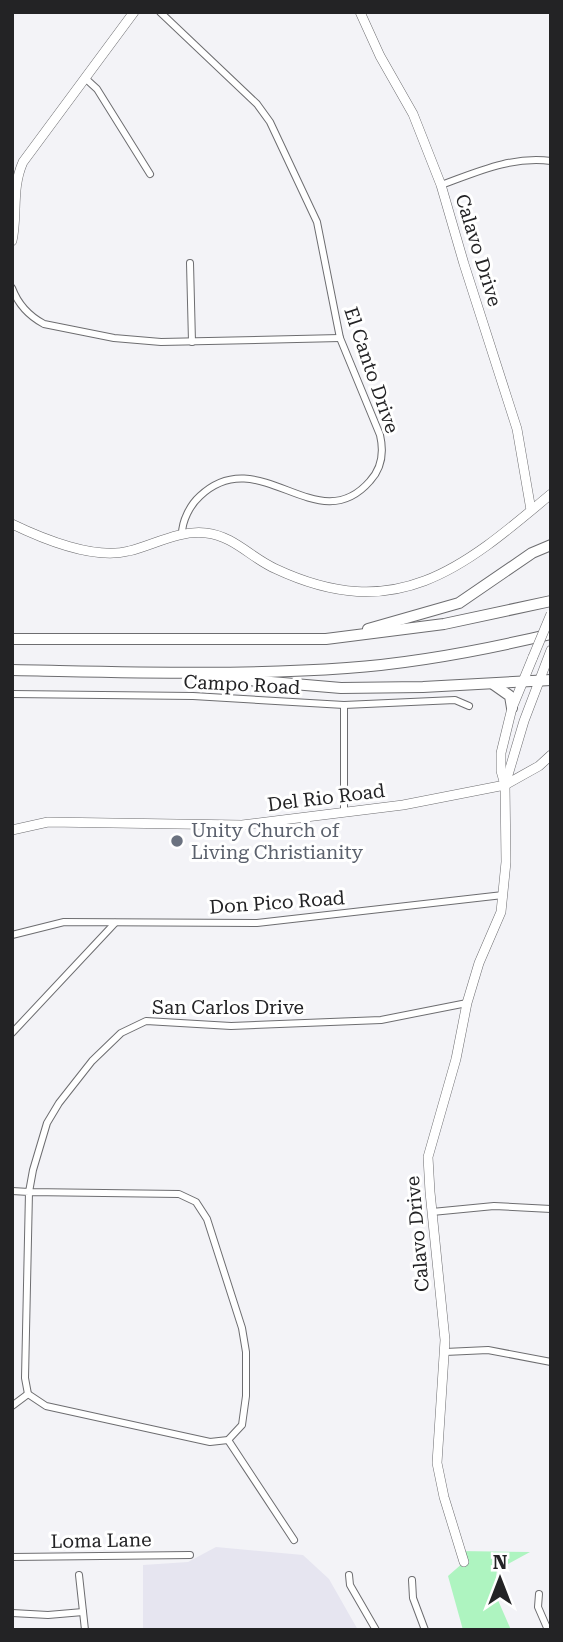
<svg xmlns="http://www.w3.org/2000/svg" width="563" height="1642" font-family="'Roboto Serif',serif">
<rect width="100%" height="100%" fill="#f3f3f7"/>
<polygon fill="#e6e5f0" points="216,1547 303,1555 329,1579 358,1630 143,1630 143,1565 188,1562"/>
<polygon fill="#aef4c0" points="458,1551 530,1552 497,1570 494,1591 511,1630 463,1630 448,1576 464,1562"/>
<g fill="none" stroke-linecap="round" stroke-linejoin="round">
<defs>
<g id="street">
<path d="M 160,12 L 257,104 L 270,122 L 317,222 L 340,338 L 380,435 C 384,452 382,468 370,481 C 317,542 260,440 200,496 C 190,505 182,521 182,534"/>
<polyline points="85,78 97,89 150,174"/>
<path d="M 441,185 C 477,172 511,156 551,161"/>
<polyline points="190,263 192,342"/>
<path d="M 12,288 C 18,304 29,316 44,324 L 114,338 L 161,342 L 340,338"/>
<polyline points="12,694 193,696 344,705 455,700 469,706"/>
<polyline points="344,705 344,812"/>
<polyline points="12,935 64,922 257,923 503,895"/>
<polyline points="12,1033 115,923"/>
<polyline points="12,1191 29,1192 179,1194 196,1202 207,1219 242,1328 246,1352 246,1396 242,1425 228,1440 210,1442 46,1406 28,1394 25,1378 29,1192 33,1170 47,1123 59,1103 92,1061 121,1033 146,1021 231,1026 381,1020 467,1003"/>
<polyline points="432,1212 494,1206 551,1209"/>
<polyline points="445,1352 488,1350 551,1362"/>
<polyline points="12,1406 28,1394"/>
<polyline points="228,1440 294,1540"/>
<polyline points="12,1557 190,1555"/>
<polyline points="79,1575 85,1630"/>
<polyline points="349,1575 350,1585 376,1630"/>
<polyline points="412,1580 413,1598 425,1630"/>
<polyline points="539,1594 538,1607 548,1630"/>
<polyline points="12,1613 48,1615 83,1612"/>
</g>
<g id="secondary">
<polyline points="360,12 380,56 413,114 441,185 464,264 517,429 531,510"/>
<path d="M 12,241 C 18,214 11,189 23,162 L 134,12"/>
<path d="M 12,524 C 43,539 95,560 129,551 C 154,545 178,530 206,533 C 234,536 251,558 276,569 C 396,625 462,569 551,494"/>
<polyline points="505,785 524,721 551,650"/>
<polyline points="12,830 48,822 242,825 403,805 505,785 539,766 551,755"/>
<polyline points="464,1562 444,1497 437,1463 445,1340 430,1192 428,1157 456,1059 467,1003 479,963 501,912 506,862 505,785 501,771 501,753 512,708 533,657"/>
</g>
<g id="highway">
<polyline points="368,629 459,603 532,553 551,545"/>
<polyline points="12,639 326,639 444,624 551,601"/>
<path d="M 12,670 C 123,672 236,676 347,668 C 416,663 484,650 551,634"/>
<polyline points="211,677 341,688 423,687 551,680"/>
<polyline points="493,684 510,696 512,708"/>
</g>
</defs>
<use href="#street" stroke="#6d6d70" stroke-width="8"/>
<use href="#secondary" stroke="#6d6d70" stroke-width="10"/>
<use href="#highway" stroke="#6d6d70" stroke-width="12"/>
<use href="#street" stroke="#fff" stroke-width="6"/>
<use href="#secondary" stroke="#fff" stroke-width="9"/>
<use href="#highway" stroke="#fff" stroke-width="10"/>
<defs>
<polyline id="secondary-bridge" points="533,657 551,614"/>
</defs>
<use href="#secondary-bridge" stroke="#6d6d70" stroke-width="10" stroke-linecap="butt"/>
<use href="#secondary-bridge" stroke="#fff" stroke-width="9"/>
</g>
<circle fill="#6b7280" stroke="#fff" stroke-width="2.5" cx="177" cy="841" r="7"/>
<g text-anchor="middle" stroke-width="6" stroke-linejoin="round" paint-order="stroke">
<g font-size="19" fill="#232325" stroke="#fff">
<text transform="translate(479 250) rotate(73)" y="7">Calavo Drive</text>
<text transform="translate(372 370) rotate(71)" y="7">El Canto Drive</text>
<text transform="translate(242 684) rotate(3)" y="7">Campo Road</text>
<text transform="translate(326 797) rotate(-7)" y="7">Del Rio Road</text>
<text transform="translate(277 902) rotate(-4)" y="7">Don Pico Road</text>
<text x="228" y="1014">San Carlos Drive</text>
<text transform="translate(417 1234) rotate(-95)" y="7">Calavo Drive</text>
<text transform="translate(101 1540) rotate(-1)" y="7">Loma Lane</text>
</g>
<g font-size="19" fill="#5b616d" stroke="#fff" text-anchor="start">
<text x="191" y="837">Unity Church of<tspan x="191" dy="22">Living Christianity</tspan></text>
</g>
</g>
<rect width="563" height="1642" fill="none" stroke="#232325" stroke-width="28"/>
<g transform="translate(500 1579)" stroke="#ffffff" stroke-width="5" paint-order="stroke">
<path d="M0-5L12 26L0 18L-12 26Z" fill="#232325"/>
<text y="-10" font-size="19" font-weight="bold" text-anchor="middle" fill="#232325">N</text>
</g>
</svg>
